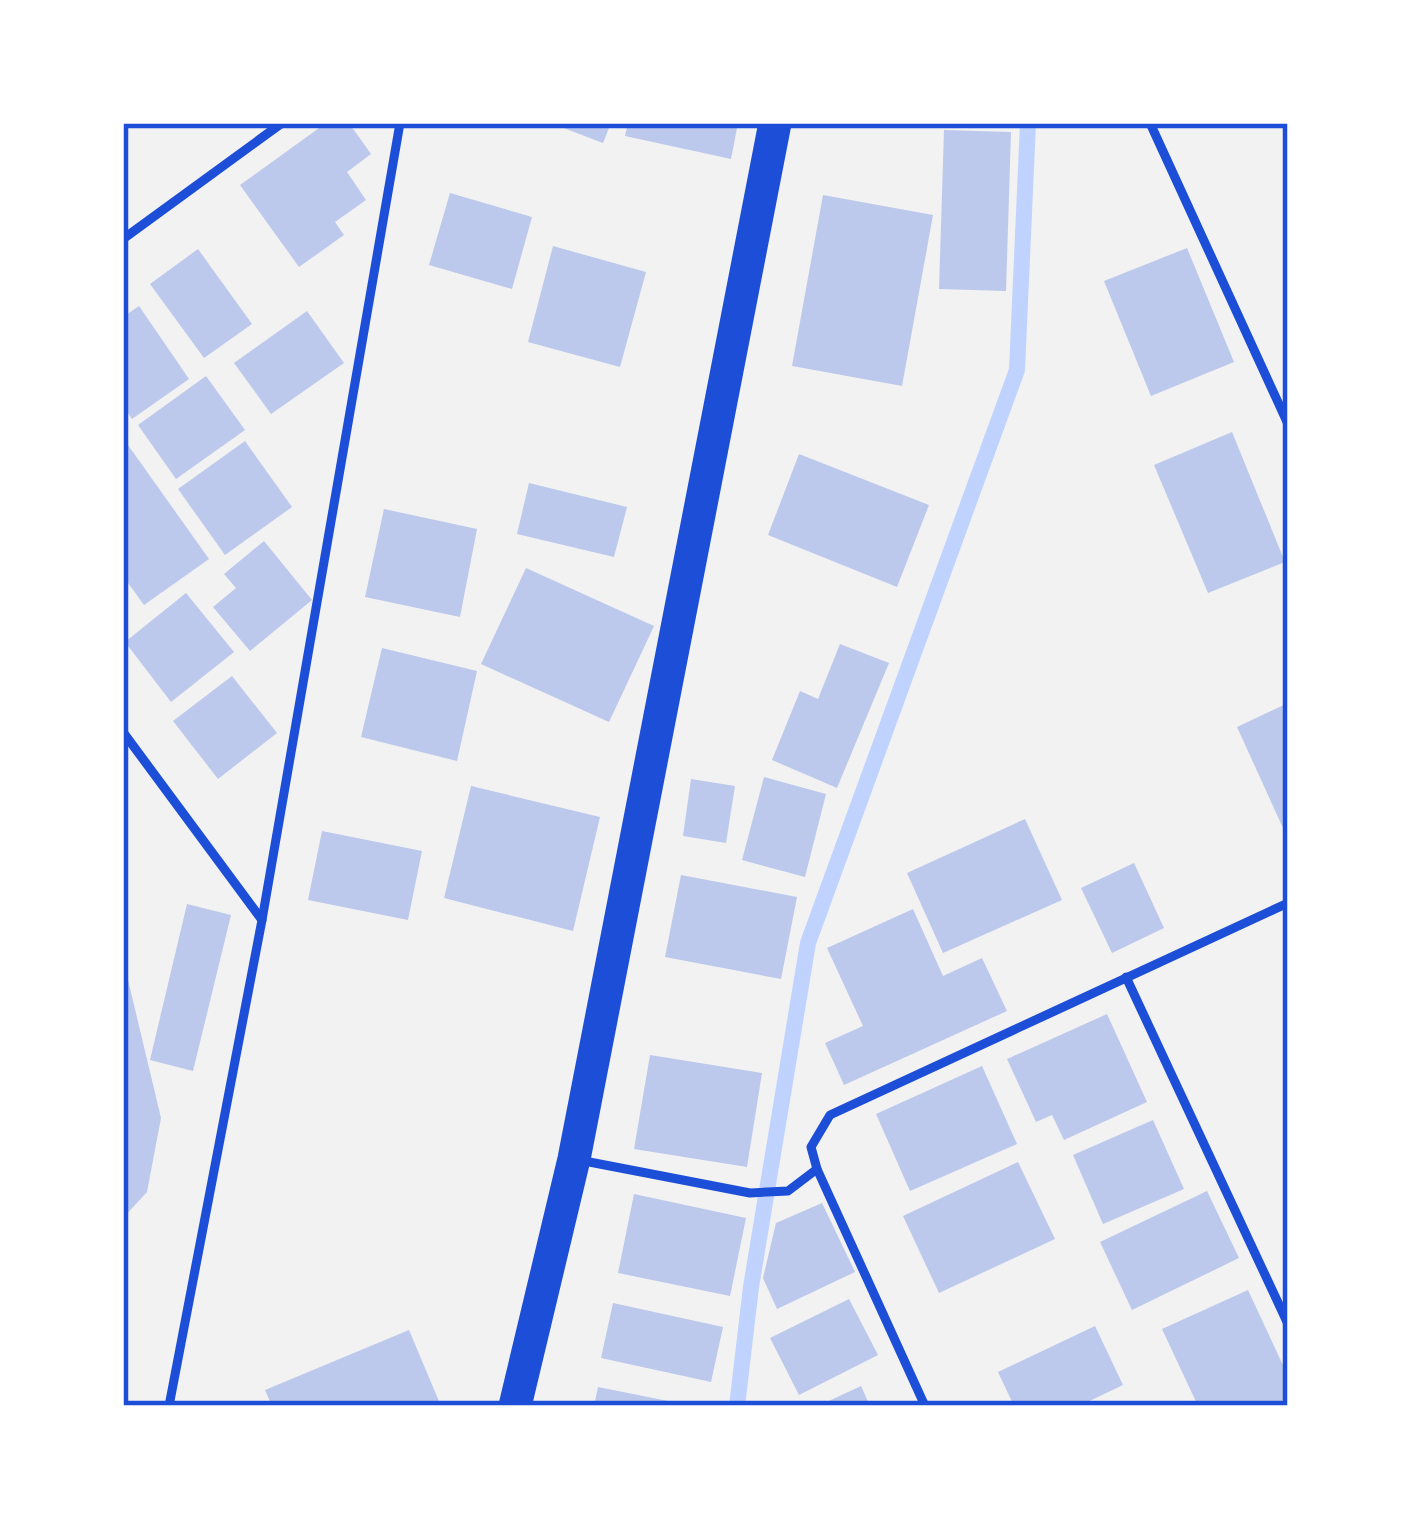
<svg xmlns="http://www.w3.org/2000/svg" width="1411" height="1529" font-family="'Fira Sans',sans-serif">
<rect width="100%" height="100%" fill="#f2f2f2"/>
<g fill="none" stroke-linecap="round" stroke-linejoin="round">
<polyline stroke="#bfd3fe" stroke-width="16" points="737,1406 751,1287 808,943 1017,370 1028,123"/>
</g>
<g fill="#bdc9ec">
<polygon points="326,123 349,123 371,154 347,172 366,200 335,222 344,235 299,267 240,185"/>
<polygon points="563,123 611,123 603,143 561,127"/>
<polygon points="628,123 738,123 731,159 625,136"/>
<polygon points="944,130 1011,132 1006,291 939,289"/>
<polygon points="450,193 532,217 512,289 429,265"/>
<polygon points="823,195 933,215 902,386 792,366"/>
<polygon points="553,246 646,272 620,367 528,342"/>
<polygon points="1187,248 1234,362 1151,396 1104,281"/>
<polygon points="198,249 252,324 204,358 150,284"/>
<polygon points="139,306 189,379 132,419 123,406 123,317"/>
<polygon points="307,311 344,363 271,414 234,363"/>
<polygon points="206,376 245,430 176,479 138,425"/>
<polygon points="1232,432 1285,562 1208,593 1154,465"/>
<polygon points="123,438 209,559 144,605 123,576"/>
<polygon points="245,441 292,507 225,555 178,489"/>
<polygon points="799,454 929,505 897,587 768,535"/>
<polygon points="529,483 627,507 614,557 517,534"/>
<polygon points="384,509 477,529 460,617 365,597"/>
<polygon points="264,541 312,600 250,651 213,607 236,588 224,574"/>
<polygon points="526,568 654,626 609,722 481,664"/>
<polygon points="186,593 234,652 171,702 125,642"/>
<polygon points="840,644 889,663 837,788 772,760 800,691 818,699"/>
<polygon points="382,648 477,671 457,761 361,737"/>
<polygon points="232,676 277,733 218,779 173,721"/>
<polygon points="1288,703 1288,839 1237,727"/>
<polygon points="764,777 826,794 805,877 742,860"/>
<polygon points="691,779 735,786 726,843 683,836"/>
<polygon points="471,786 600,817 573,931 444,898"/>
<polygon points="1025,819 1062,900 943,953 907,873"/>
<polygon points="322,831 422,851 408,920 308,900"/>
<polygon points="1134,863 1164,928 1112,953 1081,888"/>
<polygon points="681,875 797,897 781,979 665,957"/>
<polygon points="187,904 231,915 193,1071 150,1060"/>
<polygon points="913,909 943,976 982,958 1007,1011 844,1085 825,1043 863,1026 827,948"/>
<polygon points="123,959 161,1118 147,1192 123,1218"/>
<polygon points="1107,1014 1147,1102 1064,1140 1052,1115 1036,1122 1007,1059"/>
<polygon points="650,1055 762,1073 747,1167 634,1149"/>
<polygon points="982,1066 1017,1144 910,1191 876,1114"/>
<polygon points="1153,1120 1184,1189 1103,1224 1073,1155"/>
<polygon points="1018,1162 1055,1239 939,1293 903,1216"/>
<polygon points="1207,1191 1239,1258 1132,1310 1100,1242"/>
<polygon points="634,1194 746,1218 730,1296 618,1273"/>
<polygon points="822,1203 855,1272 777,1309 763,1278 776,1223"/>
<polygon points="1248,1290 1288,1376 1288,1398 1271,1406 1198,1406 1162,1329"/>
<polygon points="849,1299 878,1355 799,1395 770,1338"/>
<polygon points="613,1303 723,1327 711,1382 601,1358"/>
<polygon points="1095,1326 1123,1385 1079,1406 1014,1406 998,1372"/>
<polygon points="409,1330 441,1406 272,1406 265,1390"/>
<polygon points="861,1386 870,1406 818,1406"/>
<polygon points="598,1387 683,1404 683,1406 594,1406"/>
</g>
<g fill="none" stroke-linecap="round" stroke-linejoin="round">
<g stroke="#1d4ed8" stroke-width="9">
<polyline points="1150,123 1288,424"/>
<polyline points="123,239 282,123"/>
<polyline points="123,732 262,920"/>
<polyline points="1126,977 1288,1324"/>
<polyline points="579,1160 750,1193 788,1191 817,1169"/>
<polyline points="169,1406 262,920 400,123"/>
<polyline points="925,1406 817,1169 811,1147 830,1115 1288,903"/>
</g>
<polyline stroke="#1d4ed8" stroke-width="33" points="515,1406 574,1159 775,123"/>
</g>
<rect width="1411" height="1529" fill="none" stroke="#ffffff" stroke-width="252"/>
<rect x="126" y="126" width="1159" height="1277" fill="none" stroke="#1d4ed8" stroke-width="4.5"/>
</svg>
